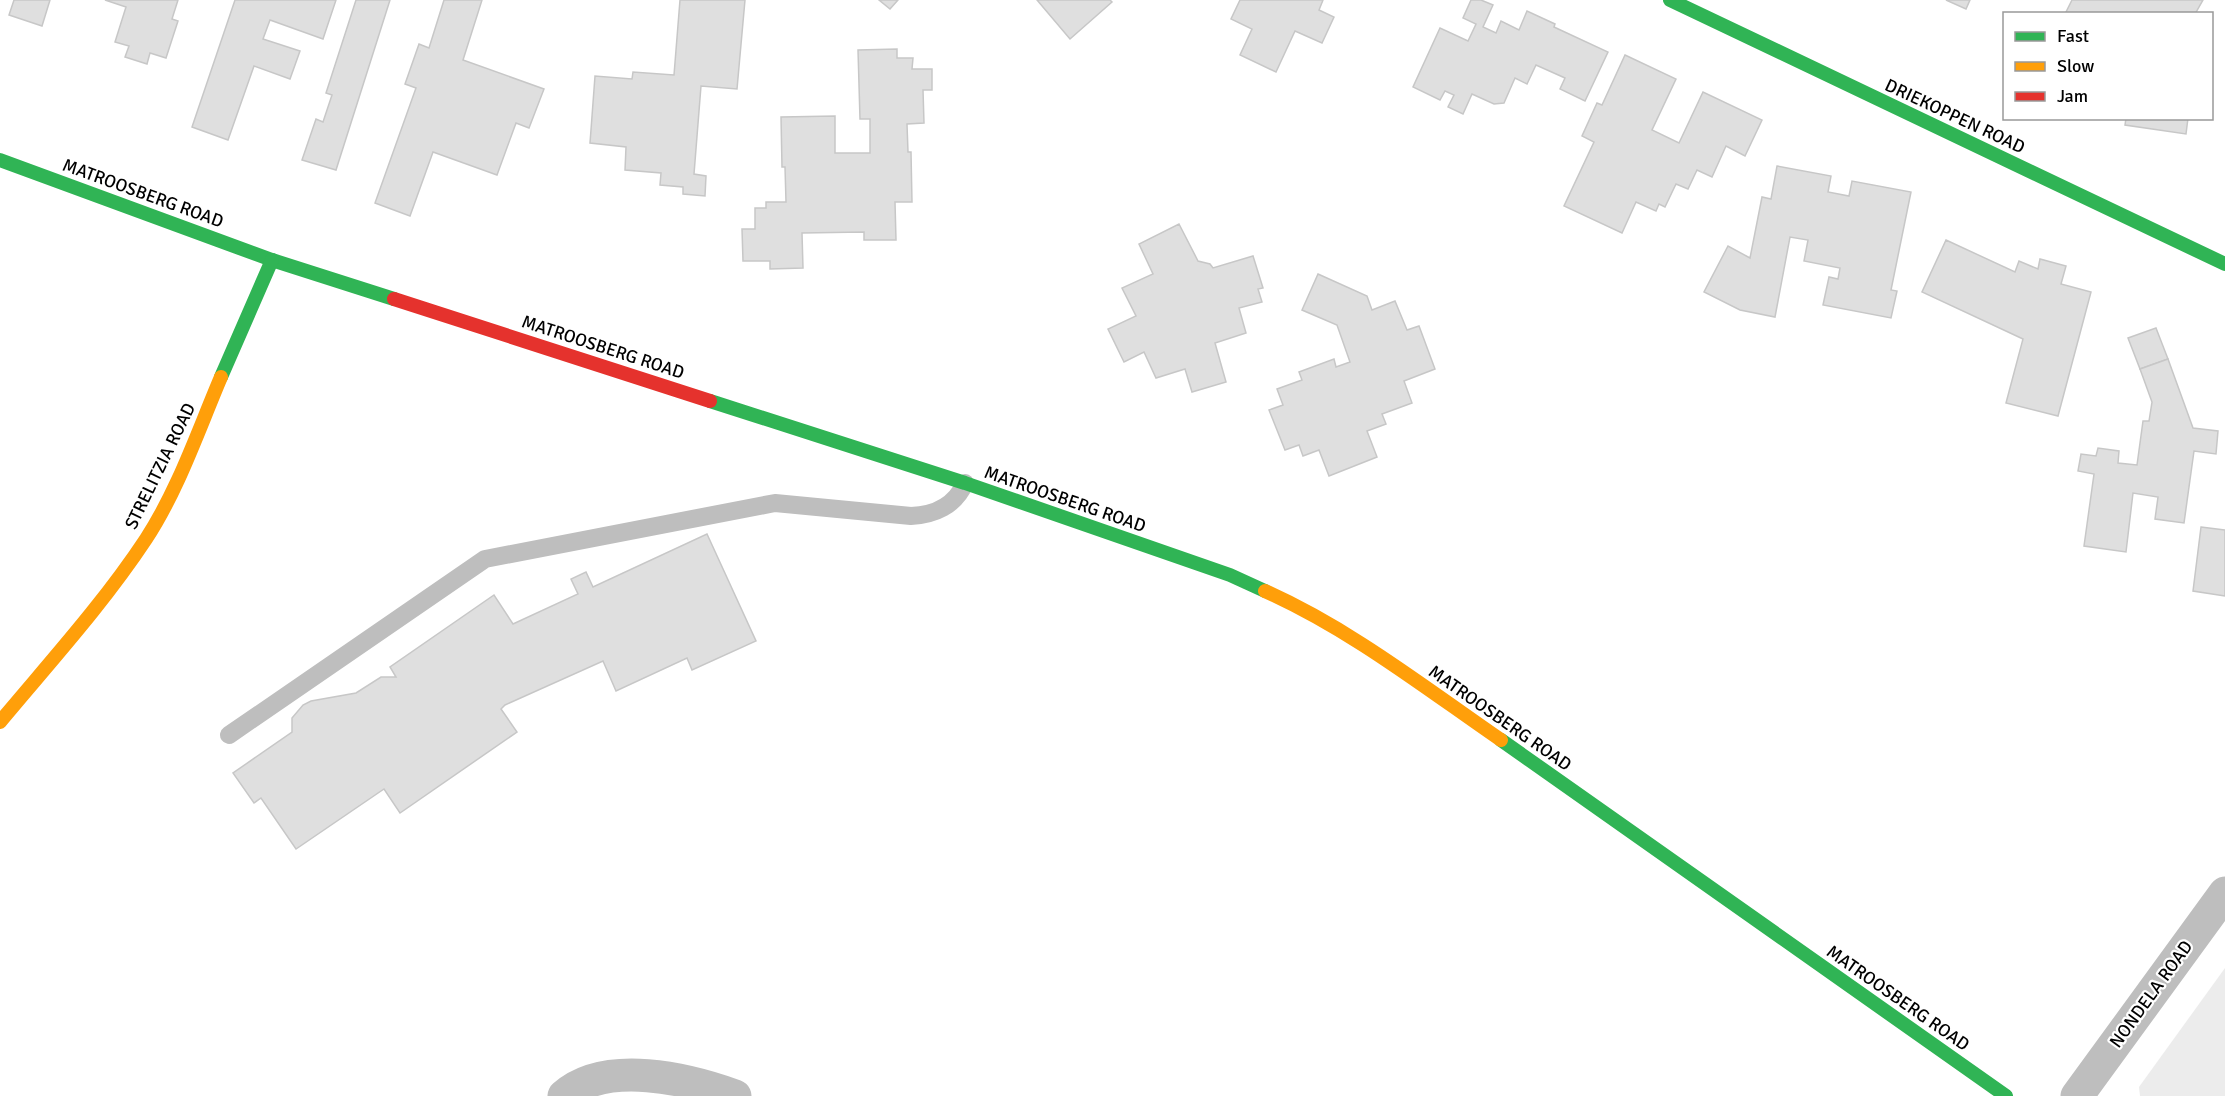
<svg xmlns="http://www.w3.org/2000/svg" width="2225" height="1096" font-family="Signika,sans-serif">
<rect width="100%" height="100%" fill="#fff"/>
<polygon fill="#ececec" points="2225,968 2225,1096 2140,1096 2139,1087"/>
<g fill="#dfdfdf" stroke="#c7c7c7" stroke-width="1.5">
<polygon points="14,0 50,0 42,26 9,15"/>
<polygon points="105,0 178,0 172,19 178,21 166,58 150,53 147,64 125,57 129,46 115,42 126,7"/>
<polygon points="235,0 336,0 323,39 270,20 263,39 300,51 290,79 254,66 228,140 192,127"/>
<polygon points="356,0 390,0 336,170 302,160 316,119 323,122 332,95 326,93"/>
<polygon points="444,0 482,0 463,60 544,89 529,128 516,123 497,175 433,152 410,216 375,203 416,88 405,84 419,44 429,48"/>
<polygon points="680,0 745,0 737,89 701,86 694,174 706,176 705,196 683,194 683,187 660,185 661,173 625,170 626,147 590,143 595,76 632,79 633,72 674,75"/>
<polygon points="879,0 898,0 890,9"/>
<polygon points="1037,0 1110,0 1112,2 1070,39"/>
<polygon points="1240,0 1323,0 1319,10 1334,17 1322,43 1295,31 1276,72 1240,55 1252,29 1231,19"/>
<polygon points="1471,0 1481,0 1493,5 1483,27 1496,33 1501,21 1519,30 1527,11 1555,24 1554,27 1608,52 1585,101 1560,89 1565,78 1536,65 1527,84 1515,78 1504,103 1494,104 1472,94 1463,114 1448,107 1454,95 1445,91 1440,100 1413,87 1440,28 1468,41 1476,24 1463,18"/>
<polygon points="1946,0 1970,0 1966,9"/>
<polygon points="2072,0 2203,0 2195,14 2065,14"/>
<polygon points="897,49 897,58 913,58 912,69 932,69 932,90 923,90 924,123 907,124 908,152 911,152 912,202 895,202 896,240 864,240 864,232 802,233 803,268 770,269 770,261 743,261 742,229 755,229 755,208 766,208 766,202 786,202 785,167 782,167 781,117 835,116 835,153 870,153 870,119 860,119 858,50"/>
<polygon points="1625,55 1676,79 1652,130 1679,143 1703,92 1762,120 1745,156 1726,146 1712,177 1697,170 1688,189 1676,184 1665,207 1659,204 1656,211 1636,202 1622,233 1564,206 1594,142 1582,136 1597,103 1602,105"/>
<polygon points="2126,118 2188,118 2186,134 2125,125"/>
<polygon points="1777,166 1831,176 1828,192 1849,196 1852,181 1911,192 1891,290 1897,291 1891,318 1823,305 1829,277 1838,279 1840,268 1804,261 1808,240 1790,237 1775,317 1740,310 1704,292 1728,246 1750,258 1762,197 1771,199"/>
<polygon points="1179,224 1198,261 1210,264 1213,268 1253,256 1263,288 1258,289 1262,302 1239,308 1246,333 1215,343 1226,382 1192,392 1185,369 1156,378 1144,352 1124,362 1108,329 1136,316 1122,288 1153,274 1139,244"/>
<polygon points="1946,240 2015,272 2019,261 2038,269 2040,259 2066,266 2061,284 2091,292 2058,416 2006,403 2023,339 1922,292"/>
<polygon points="1318,274 1367,296 1372,310 1395,301 1407,330 1419,326 1435,369 1404,381 1412,403 1382,414 1386,424 1367,431 1377,457 1329,476 1319,450 1303,456 1299,445 1285,450 1269,410 1283,405 1277,389 1302,380 1299,372 1334,359 1336,367 1350,362 1337,325 1302,310"/>
<polygon points="2156,328 2168,359 2140,369 2128,338"/>
<polygon points="2168,359 2193,428 2218,431 2216,454 2194,451 2184,523 2155,519 2158,497 2133,493 2126,552 2084,546 2094,474 2078,471 2081,454 2096,456 2098,448 2119,451 2118,463 2137,465 2143,421 2149,421 2152,402 2140,369"/>
<polygon points="2201,527 2225,530 2225,596 2193,591"/>
<polygon points="707,534 756,641 692,670 687,658 616,691 603,661 505,705 501,709 517,732 400,813 384,789 296,849 261,798 254,803 233,773 292,732 292,718 303,705 311,701 356,693 381,677 396,677 390,667 494,595 513,624 578,594 571,579 586,572 593,587"/>
</g>
<g fill="none" stroke-linecap="round" stroke-linejoin="round">
<path stroke="#bebebe" stroke-width="18" d="M 229,735 L 485,559 L 775,503 L 911,516 C 934,515 955,506 965,483"/>
<g stroke="#bebebe" stroke-width="33">
<path d="M 564,1096 C 606,1059 688,1079 735,1096"/>
<polyline points="2077,1096 2225,893"/>
</g>
<g stroke="#30b455" stroke-width="14">
<polyline points="1670,0 2225,264"/>
<polyline points="0,160 272,260 394,299"/>
<polyline points="221,377 272,260"/>
<polyline points="710,401 965,483 1230,575 1265,591"/>
<polyline points="1501,740 2006,1096"/>
</g>
<g stroke="#ff9f0a" stroke-width="14">
<path d="M 1265,591 C 1350,629 1424,687 1501,740"/>
<path d="M 0,722 C 50,662 103,604 146,539 C 178,490 198,431 221,377"/>
</g>
<polyline stroke="#e5322d" stroke-width="14" points="394,299 710,401"/>
</g>
<g text-anchor="middle" stroke-width="4.5" stroke-linejoin="round" paint-order="stroke">
<g font-size="18" fill="#000" stroke="#fff">
<text transform="translate(1955 116) rotate(25)" y="6">DRIEKOPPEN ROAD</text>
<text transform="translate(143 193) rotate(20)" y="6">MATROOSBERG ROAD</text>
<text transform="translate(603 347) rotate(18)" y="6">MATROOSBERG ROAD</text>
<text transform="translate(160 466) rotate(-64)" y="6">STRELITZIA ROAD</text>
<text transform="translate(1065 499) rotate(19)" y="6">MATROOSBERG ROAD</text>
<text transform="translate(1500 718) rotate(35)" y="6">MATROOSBERG ROAD</text>
<text transform="translate(2151 994) rotate(-54)" y="6">NONDELA ROAD</text>
<text transform="translate(1898 998) rotate(35)" y="6">MATROOSBERG ROAD</text>
</g>
</g>
<rect x="2003" y="12" width="210" height="108" fill="#ffffff" stroke="#999999" stroke-width="1.5"/>
<rect x="2015" y="32" width="30" height="9" fill="#30b455" stroke="#999999" stroke-width="1.5"/>
<text x="2057" y="42" font-size="18" fill="#000000">Fast</text>
<rect x="2015" y="62" width="30" height="9" fill="#ff9f0a" stroke="#999999" stroke-width="1.5"/>
<text x="2057" y="72" font-size="18" fill="#000000">Slow</text>
<rect x="2015" y="92" width="30" height="9" fill="#e5322d" stroke="#999999" stroke-width="1.5"/>
<text x="2057" y="102" font-size="18" fill="#000000">Jam</text>
</svg>
